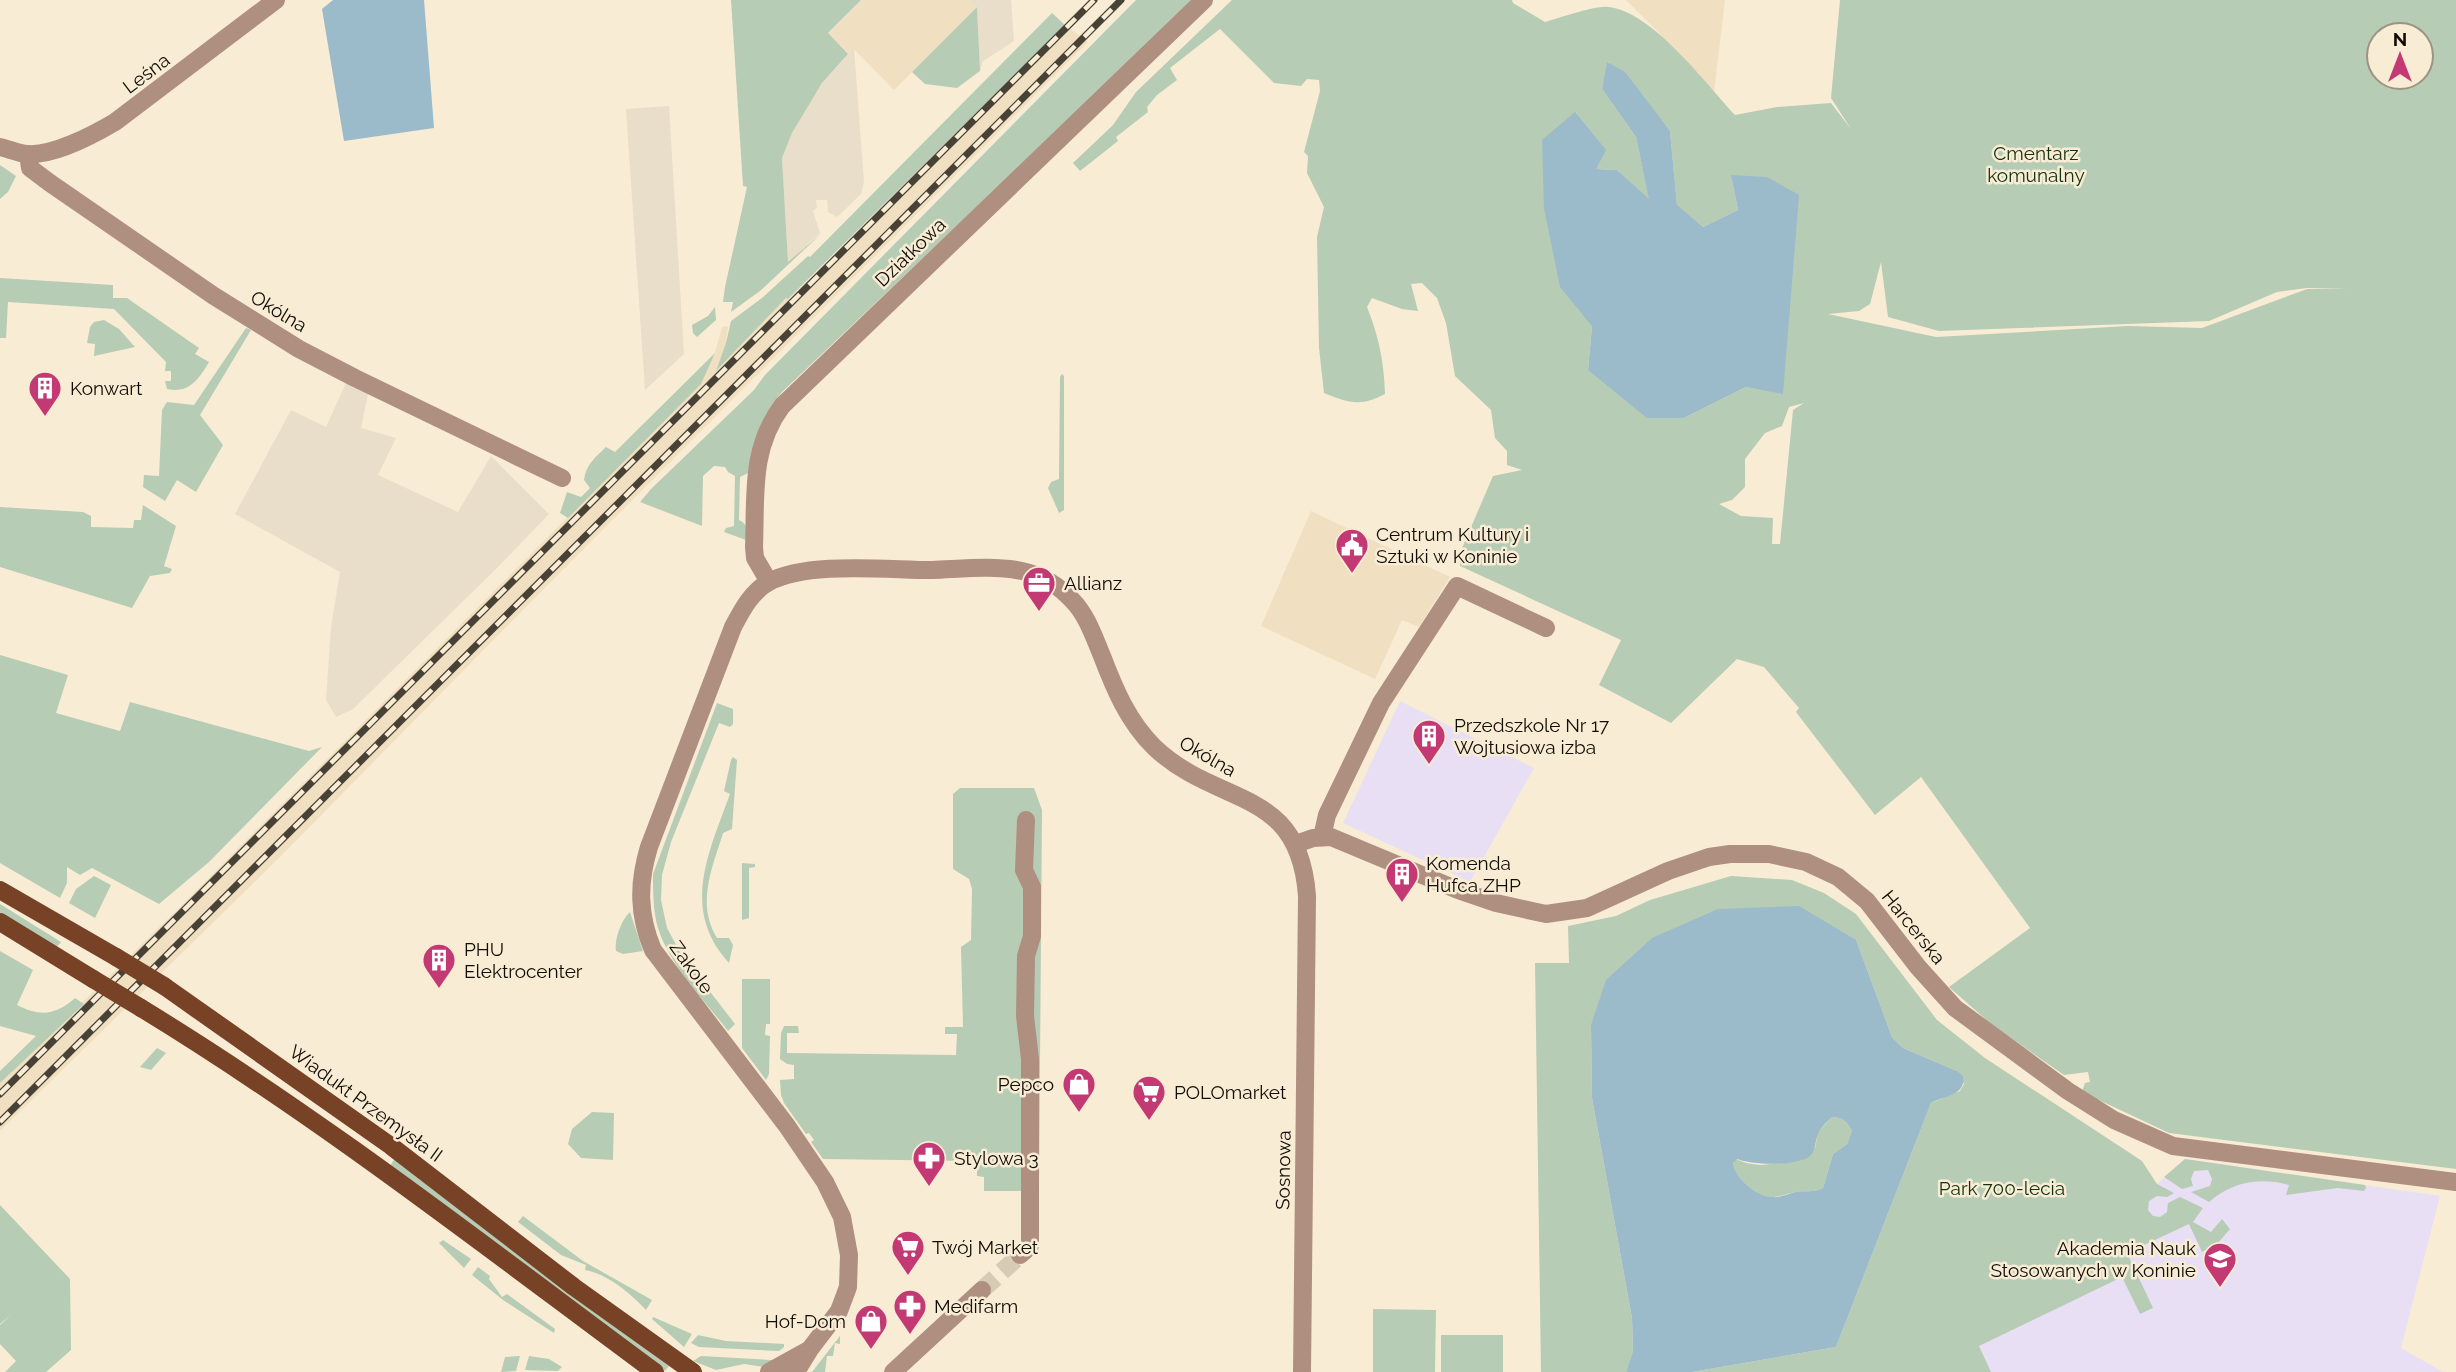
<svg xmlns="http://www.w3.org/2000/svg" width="2456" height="1372" font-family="Raleway,sans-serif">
<rect width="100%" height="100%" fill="#f9ecd4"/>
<g fill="#f0dfc0">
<polygon points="861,0 970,0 977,7 894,90 854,49 848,54 828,34"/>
<polygon points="1626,0 1725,0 1714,92 1659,33"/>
<polygon points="1065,25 1088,42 511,622 281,856 0,1131 0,1083 180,907 700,384 715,353 722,327 728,326 726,343 718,369 786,298 789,299"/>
<polygon points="1311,511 1450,577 1419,627 1402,620 1375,679 1261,626"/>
</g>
<g fill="#e9deca">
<polygon points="970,0 1011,0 1014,41 983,61 980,71 977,7"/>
<polygon points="854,48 864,182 861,194 837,217 828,212 827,200 816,200 817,207 813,211 820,233 788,263 782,158 792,133 822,83"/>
<polygon points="669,106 684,354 645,390 626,109"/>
<polygon points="346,383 368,394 361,428 396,438 378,475 458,512 491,456 549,514 499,566 353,709 336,717 326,700 331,627 340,572 235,514 291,410 326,427"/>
</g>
<g fill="#e8dff4">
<polygon points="1400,701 1534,768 1470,882 1343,823"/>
<polygon points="2185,1159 2440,1196 2401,1348 2443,1372 1959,1372 1972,1328 2157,1184"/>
</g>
<g fill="#b7ccb5" fill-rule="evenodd">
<polygon points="731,0 861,0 828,33 848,54 822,83 792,133 782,158 788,262 822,233 760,291 731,312 733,302 723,302 725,287 747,187 743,186"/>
<path d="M 1136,0 L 1194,0 L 782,392 C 760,423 754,436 748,473 L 740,477 L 739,520 C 748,524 747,531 746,540 L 724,532 L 726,528 L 734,526 L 735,476 L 728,472 L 725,467 L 714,466 L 703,476 L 702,526 L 640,502 L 651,489 L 754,390 L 765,375 Z"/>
<path d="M 1232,0 L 1512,0 L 1513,3 L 1545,22 C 1559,18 1597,5 1608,7 C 1652,11 1706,84 1735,115 L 1777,107 L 1831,103 L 1851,129 L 1831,98 L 1840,0 L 2456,0 L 2456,1169 L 2169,1133 L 2082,1092 L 2085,1083 L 2090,1082 L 2088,1072 L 2064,1075 L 1991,1024 L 1949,987 L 2030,928 L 1921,777 L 1875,815 L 1796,712 L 1799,708 L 1764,667 L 1737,659 L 1671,723 L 1599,685 L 1621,640 L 1460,566 L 1460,553 L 1493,476 L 1522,470 L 1507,465 L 1507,451 L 1495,438 L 1491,410 L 1455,376 L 1446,323 L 1437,298 L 1422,283 L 1411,284 L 1418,311 L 1402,309 L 1372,298 L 1367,307 C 1379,337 1384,362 1385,394 C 1360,407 1349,403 1324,393 L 1319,348 L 1317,237 L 1324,207 L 1307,173 L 1308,156 L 1304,152 L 1320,91 L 1319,80 L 1307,79 L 1301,86 L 1274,83 L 1220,29 L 1170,68 L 1177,80 L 1157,95 L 1147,107 L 1148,112 L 1116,137 L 1118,141 L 1080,171 L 1073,163 L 1113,125 L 1136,92 ZM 2379,35 L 2421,35 L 2421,77 L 2379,77 ZM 1608,62 L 1670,131 L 1677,206 L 1703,227 L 1738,210 L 1731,175 L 1782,393 L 1746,387 L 1684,418 L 1588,370 L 1592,326 L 1576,112 L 1595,169 L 1617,170 L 1650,201 L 1636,137 L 1602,89 ZM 1881,262 L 1888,317 L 1939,331 L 2209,321 L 2277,292 L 2307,288 L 2348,289 L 2307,289 L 2202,328 L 2128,326 L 1936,337 L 1828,314 L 1859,311 L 1870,304 ZM 1804,403 L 1793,410 L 1780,544 L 1772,544 L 1773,518 L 1741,516 L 1719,504 L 1732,500 L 1745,487 L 1745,459 L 1765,433 L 1782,426 L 1789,407 Z"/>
<polygon points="977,7 980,71 957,88 925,84 912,72"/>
<polygon points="1052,13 1065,25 788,299 786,298 716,371 726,343 731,321 762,298 808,256 810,257"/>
<polygon points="0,165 16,176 8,192 0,199"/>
<path d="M 0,278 L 113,285 L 113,298 L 127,298 L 199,348 L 195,354 L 209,362 C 199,379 189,394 167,389 L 165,381 L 171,381 L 171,371 L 165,371 L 166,362 L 114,309 L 8,302 L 6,338 L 0,338 Z"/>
<polygon points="715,307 716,320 697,337 693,333 692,325 708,316"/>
<polygon points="104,320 119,329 135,347 94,356 95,344 87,343 90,327 94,322"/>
<polygon points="246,328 251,330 200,415 223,445 196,492 177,480 165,501 143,487 144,475 159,476 162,410 167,402 194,405"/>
<path d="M 715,353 L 701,384 L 568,518 L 560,513 L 567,492 L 581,497 L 590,488 L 584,480 C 586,464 595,458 606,447 L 615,452 Z"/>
<polygon points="1062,374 1064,376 1064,510 1059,513 1048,488 1051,482 1059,479 1060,377"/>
<polygon points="143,505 176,526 164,566 172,569 170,573 150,576 132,608 0,567 0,507 83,512 91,516 91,527 133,528 134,520 141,520"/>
<polygon points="0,655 68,675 56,713 120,731 130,702 309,751 322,747 209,862 159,904 92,868 80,875 67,867 67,883 60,898 0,863"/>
<path d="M 717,703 L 733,709 L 733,724 L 730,727 L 719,723 L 671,842 L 662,875 L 661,900 L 667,928 L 681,954 L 735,1024 L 728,1031 C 705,1001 669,964 658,928 C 653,911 653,892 653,874 Z"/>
<path d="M 733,757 L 737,760 L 732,829 L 723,833 C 712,869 696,903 717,938 L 729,938 L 733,945 L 729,963 C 680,910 709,852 730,794 L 724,791 L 731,760 Z"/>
<polygon points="960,788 1034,788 1042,810 1039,1191 984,1191 984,1177 977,1176 977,1170 973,1170 972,1161 823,1159 811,1142 814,1140 809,1133 806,1134 784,1103 781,1095 780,1080 794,1079 794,1065 787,1064 780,1059 781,1033 784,1026 798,1026 799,1033 787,1033 787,1053 956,1055 957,1034 945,1034 945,1027 963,1027 961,947 971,940 972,889 969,879 953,869 953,794"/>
<polygon points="742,863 755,864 755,867 749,868 749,918 742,920"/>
<polygon points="94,876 111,885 95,918 69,903 76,889"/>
<polygon points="1731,876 1792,880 1824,893 1856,914 1937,1020 1985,1058 2142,1161 2157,1184 2174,1193 2167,1197 2157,1196 2149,1201 2148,1210 2153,1216 2160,1217 2167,1212 2168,1203 2180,1197 2203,1208 2193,1222 2211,1232 2222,1219 2230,1229 2218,1243 2202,1252 2189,1224 2127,1253 2153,1308 2140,1314 2122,1277 1979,1346 1991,1372 1692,1372 1836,1347 1931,1103 1960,1091 1964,1084 1957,1071 1903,1048 1892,1037 1856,940 1591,1025 1592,1098 1632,1318 1633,1353 1626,1372 1541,1372 1535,963 1569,963 1568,926 1616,916 1650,900"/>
<polygon points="0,904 61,942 56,948 0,915"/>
<path d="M 630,912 L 643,951 L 623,954 L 616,951 C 614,940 621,920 630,912 Z"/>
<path d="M 0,951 L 33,970 L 17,1005 C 40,1017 56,1015 75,998 L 84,1004 L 0,1083 L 0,1071 L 36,1036 L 0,1026 Z"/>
<polygon points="742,979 770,979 770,1024 766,1024 765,1035 770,1036 769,1074 766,1080 742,1048"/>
<polygon points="157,1048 166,1053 151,1070 140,1067"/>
<polygon points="592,1112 614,1113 613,1160 581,1158 568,1144 572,1129"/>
<path d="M 1832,1117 C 1843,1117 1847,1122 1852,1131 L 1847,1144 L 1833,1154 L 1823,1188 C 1814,1193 1805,1190 1795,1192 C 1788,1193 1781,1197 1773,1197 C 1757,1197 1735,1178 1733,1163 L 1736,1159 L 1746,1163 L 1760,1165 L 1795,1162 L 1815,1148 L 1818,1132 Z"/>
<polygon points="395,1158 504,1244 669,1366 665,1371 390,1166"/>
<path d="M 2185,1159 L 2365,1185 L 2366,1188 L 2364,1191 L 2338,1188 L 2286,1195 L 2289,1185 C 2260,1177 2232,1182 2209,1202 L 2191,1192 L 2210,1186 L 2212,1179 L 2208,1170 L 2194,1171 L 2191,1179 L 2193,1186 L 2182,1189 L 2164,1177 Z"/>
<polygon points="0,1205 70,1279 71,1350 46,1372 5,1372 16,1361 0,1344 0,1325 11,1315 0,1324"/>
<path d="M 523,1216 L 583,1261 L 652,1300 L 646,1310 C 630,1293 608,1274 585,1270 L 586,1265 L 561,1255 L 518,1222 Z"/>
<polygon points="443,1240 471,1259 464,1268 439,1243"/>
<polygon points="478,1267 490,1276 489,1279 502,1297 507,1294 555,1329 554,1333 503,1300 472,1275"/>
<polygon points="1373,1309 1436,1310 1435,1372 1373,1372"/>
<polygon points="653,1317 692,1334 684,1347 652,1319"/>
<polygon points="698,1335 726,1341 784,1344 784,1347 779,1351 699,1347 691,1343"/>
<rect x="1441" y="1335" width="62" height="37"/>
<polygon points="840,1336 840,1344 835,1343 833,1356 827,1356 825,1372 812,1372"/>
<polygon points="520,1356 516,1371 501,1372 505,1357"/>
<polygon points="529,1356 549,1359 562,1367 558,1371 525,1370"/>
<polygon points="701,1356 771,1360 777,1362 764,1367 744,1364 716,1370 693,1361"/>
</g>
<g fill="#9bbaca" fill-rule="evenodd">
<polygon points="333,0 424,0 434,128 344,141 322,9"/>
<polygon points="1607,62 1625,72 1670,131 1677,205 1703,227 1738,210 1731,175 1767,177 1799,195 1783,394 1746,387 1684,418 1647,418 1588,370 1592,326 1560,287 1544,208 1542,140 1575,112 1606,150 1596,169 1617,170 1649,199 1636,137 1602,89"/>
<path d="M 1799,906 L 1856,940 L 1892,1037 L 1903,1048 L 1957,1071 L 1963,1076 C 1966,1096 1945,1095 1931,1103 L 1836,1347 L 1692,1372 L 1626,1372 L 1633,1352 L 1632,1318 L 1592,1098 L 1591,1025 L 1606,980 L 1652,938 L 1718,909 ZM 1832,1117 C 1843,1117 1847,1122 1852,1131 L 1847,1144 L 1833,1154 L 1823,1188 C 1814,1193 1805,1190 1795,1192 C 1788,1194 1780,1198 1773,1197 C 1757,1197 1735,1178 1733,1163 L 1737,1159 C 1752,1165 1799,1167 1811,1155 C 1816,1149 1815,1141 1818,1134 C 1820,1128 1827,1122 1832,1117 Z"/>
</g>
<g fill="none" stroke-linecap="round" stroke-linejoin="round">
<polyline stroke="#d6cbb5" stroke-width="18" stroke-dasharray="18 9" stroke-linecap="butt" points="982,1290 1020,1255"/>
<g stroke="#af8f80" stroke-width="18">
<path d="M 0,147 C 9,149 18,153 27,154 C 53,156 93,135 115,122 L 276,0"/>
<polyline points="28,154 30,168 50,183 214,296 299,349 355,378 562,478"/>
<path d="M 769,582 L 755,558 L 754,547 C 756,496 750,449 782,406 L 1204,0"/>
<polyline points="1322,837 1327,815 1381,703 1457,586 1546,628"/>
<polyline points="1296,844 1313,838 1331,837 1458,890 1496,903 1546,914 1587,908 1668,871 1709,857 1730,854 1769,854 1806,862 1838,877 1867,901 1918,967 1955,1008 2068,1091 2114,1120 2173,1146 2456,1182"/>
<polyline points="1020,1255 1030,1246 1030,1059 1025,1016 1026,956 1032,936 1032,887 1024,870 1026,820"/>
<polyline points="769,1372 807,1351"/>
<path d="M 796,1372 L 810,1349 L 839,1311 L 848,1287 L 849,1255 L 842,1217 L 825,1182 L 787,1126 L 653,950 C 638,915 638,883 649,847 L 733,627 C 742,610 751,592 769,582 C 808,561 887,570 932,570 C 961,569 993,565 1022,571 C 1041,575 1059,586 1072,600 C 1087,615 1094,637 1102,656 C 1115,690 1128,721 1154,747 C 1218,808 1299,785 1307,896 L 1302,1372"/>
<polyline points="893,1372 982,1290"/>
</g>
<g stroke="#774225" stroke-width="18">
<polyline points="0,890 116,957"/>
<polyline points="0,922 93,979"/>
<polyline points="164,986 391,1146 574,1287 693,1372"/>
<path d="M 141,1008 C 320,1117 486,1247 655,1372"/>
</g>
<defs>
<g id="rail">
<polyline points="0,1094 1094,0"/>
<polyline points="0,1122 1121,0"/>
</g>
</defs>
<use href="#rail" stroke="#484236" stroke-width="7"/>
<use href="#rail" stroke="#f9ecd4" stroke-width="4.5" stroke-dasharray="13" stroke-linecap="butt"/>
<g stroke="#774225" stroke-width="18">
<polyline points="116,957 164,986"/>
<polyline points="93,979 141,1008"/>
</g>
</g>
<defs>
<symbol id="building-pin" viewBox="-11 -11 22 30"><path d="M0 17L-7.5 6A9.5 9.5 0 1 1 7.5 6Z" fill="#c33973" stroke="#f9ecd4"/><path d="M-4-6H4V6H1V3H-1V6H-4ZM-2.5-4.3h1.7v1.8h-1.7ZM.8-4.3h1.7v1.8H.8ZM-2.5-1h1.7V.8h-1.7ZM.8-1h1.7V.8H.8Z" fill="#fff"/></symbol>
<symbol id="civic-pin" viewBox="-11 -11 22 30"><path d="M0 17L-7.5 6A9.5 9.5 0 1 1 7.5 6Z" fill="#c33973" stroke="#f9ecd4"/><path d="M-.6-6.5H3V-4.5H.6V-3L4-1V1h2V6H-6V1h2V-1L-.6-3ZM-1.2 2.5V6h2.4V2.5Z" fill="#fff"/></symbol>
<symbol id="office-pin" viewBox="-11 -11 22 30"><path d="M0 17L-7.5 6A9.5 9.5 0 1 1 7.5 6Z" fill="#c33973" stroke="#f9ecd4"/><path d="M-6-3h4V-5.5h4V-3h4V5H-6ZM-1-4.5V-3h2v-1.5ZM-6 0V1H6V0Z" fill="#fff"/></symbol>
<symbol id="shop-pin" viewBox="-11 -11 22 30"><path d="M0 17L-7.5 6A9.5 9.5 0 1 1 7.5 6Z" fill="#c33973" stroke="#f9ecd4"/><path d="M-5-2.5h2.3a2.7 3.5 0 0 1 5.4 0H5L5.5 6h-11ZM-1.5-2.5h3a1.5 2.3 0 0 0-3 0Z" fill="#fff"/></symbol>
<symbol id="supermarket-pin" viewBox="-11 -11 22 30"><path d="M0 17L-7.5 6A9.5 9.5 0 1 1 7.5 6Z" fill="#c33973" stroke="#f9ecd4"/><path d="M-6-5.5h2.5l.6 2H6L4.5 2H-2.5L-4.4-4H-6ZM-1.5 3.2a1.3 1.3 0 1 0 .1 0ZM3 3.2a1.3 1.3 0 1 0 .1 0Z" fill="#fff"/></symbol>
<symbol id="pharmacy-pin" viewBox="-11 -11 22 30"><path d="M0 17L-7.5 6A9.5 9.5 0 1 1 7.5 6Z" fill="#c33973" stroke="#f9ecd4"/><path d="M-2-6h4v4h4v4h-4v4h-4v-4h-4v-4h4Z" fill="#fff"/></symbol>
<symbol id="university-pin" viewBox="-11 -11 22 30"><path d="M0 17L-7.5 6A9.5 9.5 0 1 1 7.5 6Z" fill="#c33973" stroke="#f9ecd4"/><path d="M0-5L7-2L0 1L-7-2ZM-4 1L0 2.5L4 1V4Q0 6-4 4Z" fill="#fff"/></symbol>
</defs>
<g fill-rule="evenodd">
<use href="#building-pin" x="26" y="369" width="38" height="52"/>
<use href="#civic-pin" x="1333" y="526" width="38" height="52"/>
<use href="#office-pin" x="1020" y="564" width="38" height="52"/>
<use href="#building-pin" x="1410" y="717" width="38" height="52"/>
<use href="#building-pin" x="1383" y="855" width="38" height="52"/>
<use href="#building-pin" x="420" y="941" width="38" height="52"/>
<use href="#shop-pin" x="1060" y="1065" width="38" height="52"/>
<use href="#supermarket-pin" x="1130" y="1073" width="38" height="52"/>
<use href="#pharmacy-pin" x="910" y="1139" width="38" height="52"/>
<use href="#supermarket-pin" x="889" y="1228" width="38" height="52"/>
<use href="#university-pin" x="2201" y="1240" width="38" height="52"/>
<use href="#pharmacy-pin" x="891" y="1287" width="38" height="52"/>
<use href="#shop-pin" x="852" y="1302" width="38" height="52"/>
</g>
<g text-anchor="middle" stroke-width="5" stroke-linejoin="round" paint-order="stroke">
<g font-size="19" fill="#110d05" stroke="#f9ecd4">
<text transform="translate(146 73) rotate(-37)" y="7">Leśna</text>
<text transform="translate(910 252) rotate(-44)" y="7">Działkowa</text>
<text transform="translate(279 311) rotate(31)" y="7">Okólna</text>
<text transform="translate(1208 756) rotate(30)" y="7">Okólna</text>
<text transform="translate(1914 927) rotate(51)" y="7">Harcerska</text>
<text transform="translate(692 967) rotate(54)" y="7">Zakole</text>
<text transform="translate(366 1103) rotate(36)" y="7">Wiadukt Przemysła II</text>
<text transform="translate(1283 1170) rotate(-89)" y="7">Sosnowa</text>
</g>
<g font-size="19" fill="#123310" stroke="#f9ecd4">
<text x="2036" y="160">Cmentarz<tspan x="2036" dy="22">komunalny</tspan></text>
<text x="2002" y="1195">Park 700-lecia</text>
</g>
<g font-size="19" fill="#110d05" stroke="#f9ecd4" text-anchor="start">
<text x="70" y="395">Konwart</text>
<text x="1376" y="541">Centrum Kultury i<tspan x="1376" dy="22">Sztuki w Koninie</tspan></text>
<text x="1064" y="590">Allianz</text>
<text x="1454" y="732">Przedszkole Nr 17<tspan x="1454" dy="22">Wojtusiowa izba</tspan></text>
<text x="1426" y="870">Komenda<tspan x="1426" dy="22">Hufca ZHP</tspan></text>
<text x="464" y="956">PHU<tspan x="464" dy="22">Elektrocenter</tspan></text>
<text x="1054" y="1091" text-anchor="end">Pepco</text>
<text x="1174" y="1099">POLOmarket</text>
<text x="954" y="1165">Stylowa 3</text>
<text x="932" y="1254">Twój Market</text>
<text x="2196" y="1255" text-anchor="end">Akademia Nauk<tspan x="2196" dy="22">Stosowanych w Koninie</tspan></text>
<text x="934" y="1313">Medifarm</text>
<text x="846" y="1328" text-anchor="end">Hof-Dom</text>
</g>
</g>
<g transform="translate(2400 56)"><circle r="33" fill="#f9ecd4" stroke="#9c9381" stroke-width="2"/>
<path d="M0-5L12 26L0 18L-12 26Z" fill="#c33973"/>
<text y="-10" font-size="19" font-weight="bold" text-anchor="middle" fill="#110d05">N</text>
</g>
</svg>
